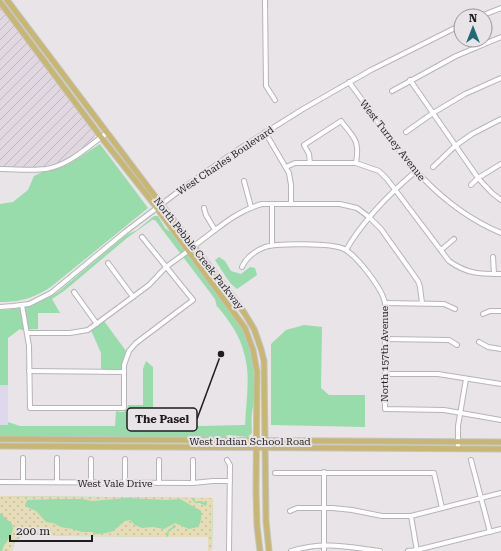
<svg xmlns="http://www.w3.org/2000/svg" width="501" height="551" font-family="'Roboto Serif',serif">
<defs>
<pattern id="industrial-furrows" width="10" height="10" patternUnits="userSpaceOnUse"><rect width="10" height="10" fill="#e0d7e1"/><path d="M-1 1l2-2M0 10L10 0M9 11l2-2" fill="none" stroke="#c0b8c1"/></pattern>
<pattern id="sand-dots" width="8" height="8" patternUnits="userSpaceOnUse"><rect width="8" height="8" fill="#e6dcb7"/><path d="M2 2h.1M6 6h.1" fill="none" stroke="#c5bc9d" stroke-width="1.8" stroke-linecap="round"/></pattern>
</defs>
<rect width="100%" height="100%" fill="#e8e4e8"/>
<rect fill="#ded8ed" x="0" y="385" width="8" height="40"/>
<polygon fill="url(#industrial-furrows)" points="0,5 39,57 45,67 65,92 95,135 94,139 69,158 60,162 42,167 0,167"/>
<g fill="#97dcaa">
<path d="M 100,144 L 148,208 L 52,286 C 34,298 22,302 0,302 L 0,204 L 13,202 L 28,190 L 34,176 L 44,171 L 57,169 L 69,164 Z"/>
<path d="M 154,216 L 158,216 L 165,228 L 172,233 L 241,326 C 253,351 255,371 254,399 C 254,404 252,409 252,414 C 251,420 252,427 252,433 L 248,437 L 228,435 L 224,438 L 0,436 L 0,425 L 8,425 L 8,422 L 20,426 L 115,426 L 116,411 C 122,413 127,413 128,405 L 143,405 L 143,369 L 146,361 L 153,367 L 153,425 L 155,427 L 245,425 C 246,402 251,375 244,353 C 240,335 229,321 218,307 L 217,307 L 215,299 L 155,220 L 152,220 L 127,238 L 64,291 L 52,299 L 60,313 L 38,313 L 38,329 L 21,330 L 20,329 L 8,338 L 8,385 L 0,385 L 0,310 C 22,309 39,304 58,292 L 126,235 L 137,230 Z"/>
<polygon points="219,257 225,261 231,271 241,274 250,267 255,268 257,275 237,289 230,283 215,260"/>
<polygon points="104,321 126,351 122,362 122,368 120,370 101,370 101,353 91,330"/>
<polygon points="304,325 322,327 321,388 329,395 365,395 365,427 271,425 271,344 286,330"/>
<polygon points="0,496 213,498 212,551 208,551 208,537 70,536 30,534 23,536 15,541 12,551 0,551"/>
</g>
<path fill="url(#sand-dots)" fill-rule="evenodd" d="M 0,496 L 191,498 L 195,503 L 200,503 L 206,506 L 207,503 L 201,501 L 196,502 L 193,498 L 213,498 L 212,551 L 208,551 L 208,537 L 168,537 L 169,531 L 176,527 L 175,525 L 168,530 L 166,537 L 70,536 L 30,534 L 23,536 L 15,541 L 12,551 L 2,551 C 4,542 12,538 13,528 L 12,524 L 0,513 ZM 127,498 L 167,500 L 180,499 L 201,511 C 202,516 201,523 198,527 L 189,529 L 175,523 L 164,529 L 153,527 L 142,528 L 135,525 L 130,520 L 125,521 L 113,531 L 106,533 L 97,534 L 92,532 L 82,532 L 72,529 L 61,527 L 53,523 L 46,522 L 36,511 L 27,507 L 25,505 L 27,500 L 58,499 L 82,499 L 92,501 Z"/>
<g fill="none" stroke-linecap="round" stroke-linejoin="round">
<defs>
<g id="minor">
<polyline points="265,0 266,86 275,100"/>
<polyline points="481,16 501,8"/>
<polyline points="410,80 478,178 492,193 501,200"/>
<path d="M 349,82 C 395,144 427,201 501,233"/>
<polyline points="392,91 456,56 501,37"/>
<polyline points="265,132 289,173 291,185 291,204"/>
<polyline points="406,132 433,113 465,94 501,78"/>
<path d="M 310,163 L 309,154 L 304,145 L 341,121 C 354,138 360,140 356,163"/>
<path d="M 286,167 L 295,163 L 356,163 L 379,171 L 387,179 L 449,261 C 467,274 480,274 501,274"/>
<polyline points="433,167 455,146 472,134 501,119"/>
<path d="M 0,169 C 15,169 32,171 46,169 C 70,165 88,146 107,133"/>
<polyline points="244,181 251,207"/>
<polyline points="471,185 478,178 501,164"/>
<polyline points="204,208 206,215 215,230"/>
<polyline points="272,245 272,204"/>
<path d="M 194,246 C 216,230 236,211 262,204 L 340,204 L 357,208 L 369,217 L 381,229 L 418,281 L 420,287 L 422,303"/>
<path d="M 346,250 C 364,219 389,194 416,171"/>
<polyline points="441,250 454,239"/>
<polyline points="493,257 494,274"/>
<polyline points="108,263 133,297"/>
<path d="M 242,267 C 246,258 255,251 265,247 C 277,243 333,243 344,249 C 357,256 382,288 385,303 L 385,409 L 444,410 L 501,420"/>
<polyline points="74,292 97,324"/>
<polyline points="385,303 444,304 455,309"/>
<polyline points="22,305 29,346 30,408 124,408 124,365 129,351 136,343 193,300 142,237"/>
<polyline points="0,307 13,306 29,304 51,293 125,232 183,188 239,149 303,109 371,70 461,25"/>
<polyline points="483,314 490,311 501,311"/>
<polyline points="28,333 70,333 88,330 149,285 166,267 188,251"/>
<polyline points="385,339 449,340 457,345"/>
<polyline points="479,342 488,347 501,349"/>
<polyline points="29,371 124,372"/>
<polyline points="385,374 438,374 501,384"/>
<polyline points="458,449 458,426 466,379"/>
<polyline points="23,458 23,482"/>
<polyline points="227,460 230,465 229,551"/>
<polyline points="471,460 490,532"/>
<polyline points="324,472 324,551"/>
<polyline points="275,473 434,473 442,508"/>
<polyline points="0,482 193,483 213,481 230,481"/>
<polyline points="57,482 57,458"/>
<polyline points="91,482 91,459"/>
<polyline points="125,483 125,459"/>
<polyline points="159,483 159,460"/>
<polyline points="193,483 193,460"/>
<polyline points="290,511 297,508 333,508 352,510 382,516 411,516 501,493"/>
<polyline points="411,516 417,551"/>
<path d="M 291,551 C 323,541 348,547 380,551"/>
<polyline points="408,551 417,550 501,529"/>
</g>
<g id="major">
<polyline points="7,0 151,191 234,298 245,314 254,329 261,349 264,361 266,521 269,551"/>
<polyline points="0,2 101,137 154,204 245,328 253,350 257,372 256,491 257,526 260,551"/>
<polyline points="0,439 501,442"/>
<polyline points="0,446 501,449"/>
</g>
</defs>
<use href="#minor" stroke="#b7b4b8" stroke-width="6"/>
<use href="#major" stroke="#c4c4c4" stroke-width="7"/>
<use href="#minor" stroke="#fff" stroke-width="4"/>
<use href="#major" stroke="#c8b773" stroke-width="5"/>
</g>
<g text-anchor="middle" stroke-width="4" stroke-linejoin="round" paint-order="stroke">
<g font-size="10" fill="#1e1d1e" stroke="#e8e4e8">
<text transform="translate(393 140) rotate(52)" y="4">West Turney Avenue</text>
<text transform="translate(225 160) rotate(-34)" y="4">West Charles Boulevard</text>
<text transform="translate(199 253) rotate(52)" y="4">North Pebble Creek Parkway</text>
<text transform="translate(384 354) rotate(-90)" y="4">North 157th Avenue</text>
<text x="250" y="445">West Indian School Road</text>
<text x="115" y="487">West Vale Drive</text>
</g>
</g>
<path fill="none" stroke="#1e1d1e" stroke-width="1.5" d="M221 354L197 419"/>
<circle fill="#1e1d1e" stroke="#e8e4e8" stroke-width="1.5" cx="221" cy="354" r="4"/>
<rect fill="#e8e4e8" stroke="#1e1d1e" stroke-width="1.5" x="127" y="408" width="70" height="23" rx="4"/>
<g font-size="11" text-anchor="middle" font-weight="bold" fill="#1e1d1e">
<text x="162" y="423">The Pasel</text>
</g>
<g transform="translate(473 28)"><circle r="19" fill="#e8e4e8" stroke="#979497"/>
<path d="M0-3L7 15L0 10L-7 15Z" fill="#226a76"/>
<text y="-6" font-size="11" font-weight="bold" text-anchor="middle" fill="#1e1d1e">N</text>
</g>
<path d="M10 535v6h82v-6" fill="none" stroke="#1e1d1e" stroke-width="2"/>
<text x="16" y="535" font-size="12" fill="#1e1d1e" stroke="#e8e4e8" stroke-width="3" paint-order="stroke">200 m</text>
</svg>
